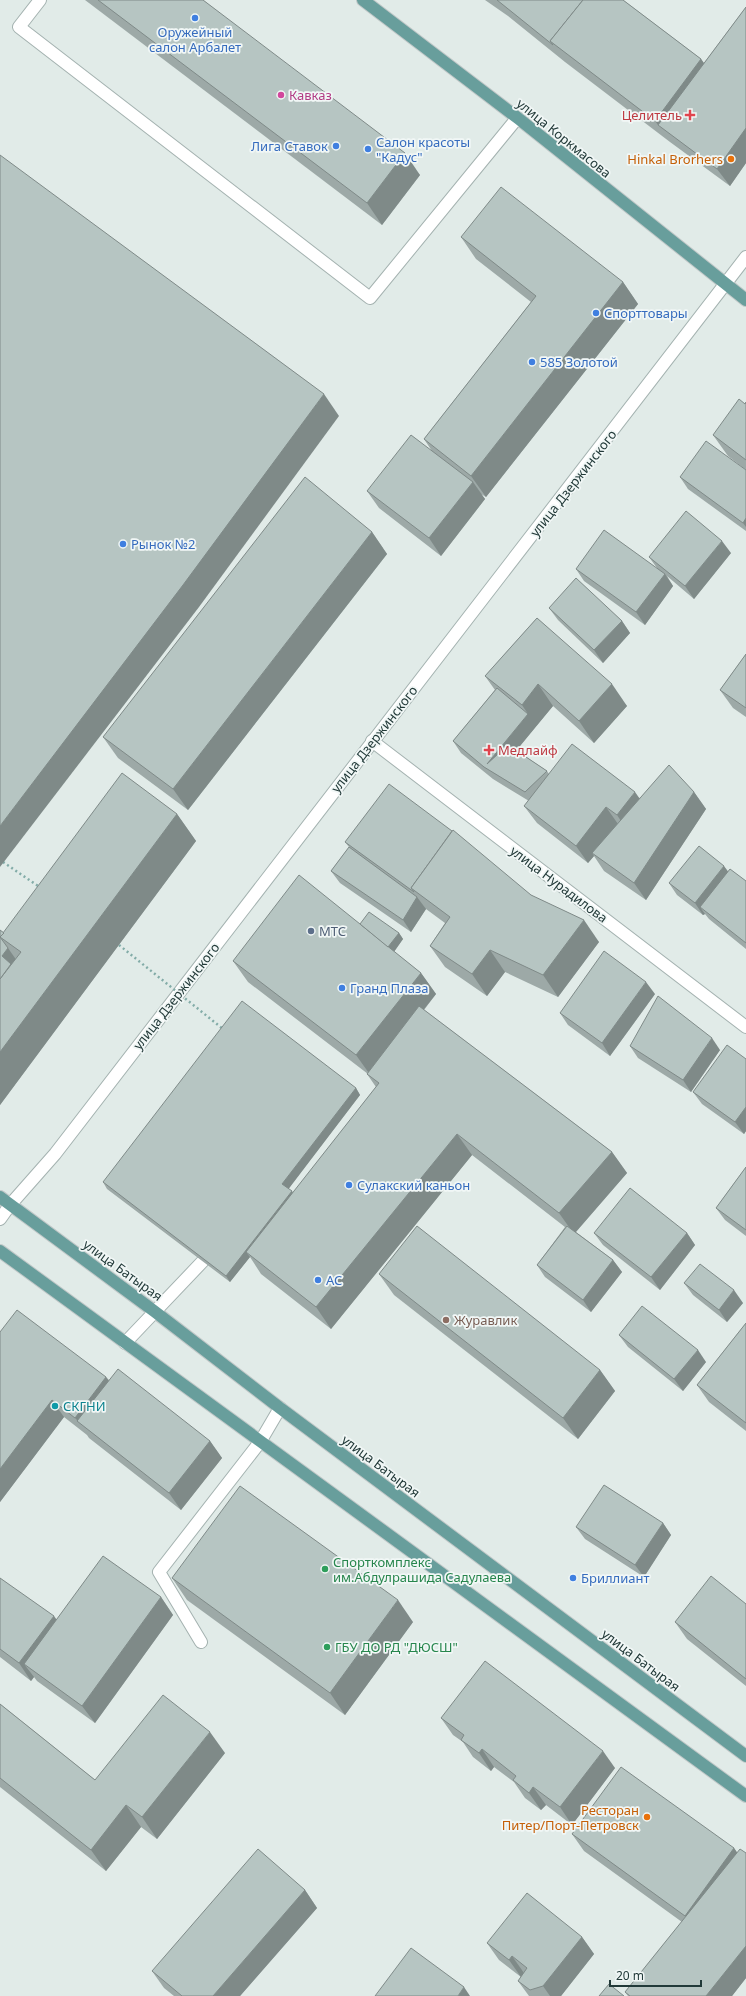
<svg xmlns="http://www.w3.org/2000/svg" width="746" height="1996" font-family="'Noto Sans',sans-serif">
<rect width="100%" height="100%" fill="#e1ebe8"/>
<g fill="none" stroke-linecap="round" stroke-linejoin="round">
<defs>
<g id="service">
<polyline points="40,0 19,27 370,298 514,122 519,119"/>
<polyline points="201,1642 159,1572 260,1442 280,1408"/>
</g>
<g id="minor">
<polyline points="372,741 746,1027"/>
<polyline points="125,1343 203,1261"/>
</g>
<polyline id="tertiary" points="0,1219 10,1205 55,1154 746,257"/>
<g id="primary">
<polyline points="363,0 519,119 746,300"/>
<polyline points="0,1197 154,1311 280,1408 746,1756"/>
<polyline points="0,1251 746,1796"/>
</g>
</defs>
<use href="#service" stroke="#a4b2b0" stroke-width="14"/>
<use href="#minor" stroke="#a4b2b0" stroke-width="14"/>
<use href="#tertiary" stroke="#a4b2b0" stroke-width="14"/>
<use href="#primary" stroke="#c1c8c8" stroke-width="14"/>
<polyline stroke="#83aca8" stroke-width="2.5" stroke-dasharray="2 3" stroke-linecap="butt" points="3,862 41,888"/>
<use href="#service" stroke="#fff" stroke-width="12"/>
<use href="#minor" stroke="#fff" stroke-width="12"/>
<use href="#tertiary" stroke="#fff" stroke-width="12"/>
<use href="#primary" stroke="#689e9c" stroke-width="12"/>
<polyline stroke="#83aca8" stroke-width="2.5" stroke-dasharray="2 3" stroke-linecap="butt" points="119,945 223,1029"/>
</g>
<g fill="#9da9a7">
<polygon points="85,0 203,0 420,175 382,225"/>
<polygon points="485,0 623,0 701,59 704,63 746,7 746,163 730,186 670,142 565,62 508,16"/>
<polygon points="461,237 623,282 638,304 486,497 481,494 485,499 441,556 379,508 367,491 432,451 424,439 531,302 476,259"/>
<polygon points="746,402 746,470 728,456 713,435"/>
<polygon points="746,470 746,531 688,489 680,477"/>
<polygon points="372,532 387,554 188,810 118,758 103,737"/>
<polygon points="731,553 694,599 667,576 673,586 645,625 584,581 576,569 657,568 649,557"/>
<polygon points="549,608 622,621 630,633 603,663 558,620"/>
<polygon points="537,618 627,706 594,743 553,706 516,750 547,771 549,774 640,798 694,792 706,809 646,900 604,871 594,856 588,863 537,823 524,806 529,801 493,779 461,753 453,741 495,690 485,676"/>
<polygon points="746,654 746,717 733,708 720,690"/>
<polygon points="177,814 196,841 0,1105 0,930 4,933"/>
<polygon points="345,842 531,895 599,942 558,997 505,972 487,996 445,967 430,946 445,923 426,909 411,932 340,883 331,871 349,847"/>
<polygon points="728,872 746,881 746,949 709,919 705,914 703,915 677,895 669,883"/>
<polygon points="360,924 399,933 403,939 394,952 421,973 436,994 424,1010 612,1152 627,1173 576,1232 613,1260 622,1272 591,1312 545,1277 537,1265 565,1227 472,1155 331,1329 261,1274 250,1257 230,1282 107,1189 103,1182 356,1088 360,1095 288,1189 293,1193 376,1087 367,1074 368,1074 248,982 233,961"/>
<polygon points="655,994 610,1056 568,1025 560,1013"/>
<polygon points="630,1046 720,1050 691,1092 638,1058"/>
<polygon points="746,1059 746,1131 744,1134 702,1104 693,1092"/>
<polygon points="746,1167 746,1236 725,1220 716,1208"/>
<polygon points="594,1233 687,1233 695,1245 660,1290 603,1245"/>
<polygon points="379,1274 600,1370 615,1391 578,1439 394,1295"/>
<polygon points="684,1283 743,1303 727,1322 693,1295"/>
<polygon points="746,1323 746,1431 709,1402 697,1385"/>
<polygon points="0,1332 106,1377 109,1380 210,1441 222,1458 181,1510 89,1438 87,1435 64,1417 0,1502"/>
<polygon points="619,1335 706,1362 683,1391 628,1347"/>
<polygon points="663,1523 671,1535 644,1577 585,1539 576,1527"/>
<polygon points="0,1578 56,1620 161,1597 173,1615 95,1723 37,1681 34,1677 31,1681 0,1657"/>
<polygon points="172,1578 413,1622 345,1715 187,1600"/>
<polygon points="746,1604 746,1686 687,1639 675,1622"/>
<polygon points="0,1704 95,1780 225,1753 157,1839 141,1827 106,1871 0,1787"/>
<polygon points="441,1718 615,1768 572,1825 546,1805 541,1810 525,1798 514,1782 494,1767 491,1771 473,1757 463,1742 453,1735"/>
<polygon points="572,1834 734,1848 737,1853 746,1853 746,1978 732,1996 628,1996 625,1992 682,1922 584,1851"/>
<polygon points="305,1890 317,1908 240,1996 174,1996 164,1988 152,1971"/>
<polygon points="582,1937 594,1954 561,1996 529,1996 518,1981 521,1977 499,1960 487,1943"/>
</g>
<g fill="#7f8a88">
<polygon points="701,59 716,81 658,125 655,121"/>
<polygon points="746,128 746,163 730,186 717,169"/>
<polygon points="405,153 420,175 382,225 367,203"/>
<polygon points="623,282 638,304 486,497 471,476"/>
<polygon points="324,394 339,416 199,607 0,867 0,826"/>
<polygon points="473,482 485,499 441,556 429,538"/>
<polygon points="746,518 746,527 743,523"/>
<polygon points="372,532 387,554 188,810 173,789"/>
<polygon points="722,541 731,553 694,599 685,586"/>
<polygon points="665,574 673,586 645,625 636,612"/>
<polygon points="622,621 630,633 603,663 594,650"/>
<polygon points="538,684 553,706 497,774 487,764 528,714 522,705"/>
<polygon points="612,684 627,706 594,743 579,721"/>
<polygon points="635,792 647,809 629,833 617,815"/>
<polygon points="694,792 706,809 646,900 634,883"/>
<polygon points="606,807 618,824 592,853 594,856 588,863 576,846"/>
<polygon points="177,814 196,841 0,1105 0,1052"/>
<polygon points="724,866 733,878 700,907 705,914 703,915 695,903"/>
<polygon points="417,897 426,909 411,932 403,920"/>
<polygon points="584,920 599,942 558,997 543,975"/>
<polygon points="399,933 403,939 393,953 388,947"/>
<polygon points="8,948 17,961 11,968 2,956"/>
<polygon points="490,950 505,972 487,996 472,974"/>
<polygon points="421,973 436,994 371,1076 356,1055"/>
<polygon points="646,982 655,994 610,1056 602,1043"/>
<polygon points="712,1038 720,1050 691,1092 683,1080"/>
<polygon points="356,1088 360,1095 287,1191 282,1184"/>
<polygon points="746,1107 746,1131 744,1134 735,1122"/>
<polygon points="457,1134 472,1155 331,1329 316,1307"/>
<polygon points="612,1152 627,1173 574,1234 559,1213"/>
<polygon points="292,1191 296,1198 246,1252 250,1257 230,1282 226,1276"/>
<polygon points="687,1233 695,1245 660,1290 651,1277"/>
<polygon points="613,1260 622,1272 591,1312 583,1300"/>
<polygon points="734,1290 743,1303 727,1322 719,1310"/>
<polygon points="698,1350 706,1362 683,1391 674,1379"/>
<polygon points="600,1370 615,1391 578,1439 563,1418"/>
<polygon points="106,1377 118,1394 78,1421 75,1418"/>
<polygon points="52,1400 64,1417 0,1502 0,1469"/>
<polygon points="210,1441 222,1458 181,1510 169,1493"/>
<polygon points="663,1523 671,1535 644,1577 635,1565"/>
<polygon points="161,1597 173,1615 95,1723 82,1706"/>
<polygon points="398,1600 413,1622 345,1715 330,1693"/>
<polygon points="54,1616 66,1633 24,1664 34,1677 31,1681 19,1663"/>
<polygon points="210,1732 225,1753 157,1839 142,1817"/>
<polygon points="482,1749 494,1767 491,1771 479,1753"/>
<polygon points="603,1751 615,1768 572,1825 560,1807"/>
<polygon points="533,1787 546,1805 541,1810 529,1793"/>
<polygon points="126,1805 141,1827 106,1871 91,1850"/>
<polygon points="734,1848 746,1865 698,1933 685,1916"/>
<polygon points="305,1890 317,1908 240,1996 213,1996"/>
<polygon points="582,1937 594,1954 561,1996 550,1996 543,1986"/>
<polygon points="746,1946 746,1978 732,1996 706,1996"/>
<polygon points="512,1956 524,1973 521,1977 509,1960"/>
<polygon points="464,1987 470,1996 458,1996"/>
</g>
<g fill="#b6c5c2" stroke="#7f8a88">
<polygon points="98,0 203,0 405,153 367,203"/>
<polygon points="497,0 583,0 550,41 553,45"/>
<polygon points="583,0 623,0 701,59 655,121 550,41"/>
<polygon points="746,7 746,128 717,169 658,125"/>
<polygon points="0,155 324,394 183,585 0,826"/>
<polygon points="501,187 623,282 471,476 424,439 536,296 461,237"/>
<polygon points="739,399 745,404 746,402 746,460 713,435"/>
<polygon points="411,435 473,482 429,538 367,491"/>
<polygon points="706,441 746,470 746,518 743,523 680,477"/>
<polygon points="305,477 372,532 173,789 103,737"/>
<polygon points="686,511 722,541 685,586 649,557"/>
<polygon points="604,530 665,574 636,612 576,569"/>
<polygon points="576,578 622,621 594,650 549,608"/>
<polygon points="537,618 612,684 579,721 538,684 522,705 485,676"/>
<polygon points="746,654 746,708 720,690"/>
<polygon points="497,688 528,714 487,764 508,745 547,771 525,792 484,767 453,741"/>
<polygon points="572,744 635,792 617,815 606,807 576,846 524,806"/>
<polygon points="669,765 694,792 634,883 592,853"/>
<polygon points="122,773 177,814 0,1052 0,979 21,952 0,937"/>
<polygon points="389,784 452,831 411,888 414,892 345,842"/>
<polygon points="453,830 531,895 584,920 543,975 490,950 472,974 430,946 450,917 411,888"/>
<polygon points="699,846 724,866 695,903 669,883"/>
<polygon points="349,847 417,897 403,920 331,871"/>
<polygon points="730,869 746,881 746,943 700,907"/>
<polygon points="299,875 421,973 356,1055 233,961"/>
<polygon points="369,912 399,933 388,947 360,924"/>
<polygon points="0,930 4,933 0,937 8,948 2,956 11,964 0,979"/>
<polygon points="604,951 646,982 602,1043 560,1013"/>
<polygon points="658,996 712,1038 683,1080 630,1046"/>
<polygon points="242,1001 356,1088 282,1184 292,1191 226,1276 103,1182"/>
<polygon points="419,1006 612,1152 559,1213 457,1134 316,1307 246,1252 379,1083 367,1074"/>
<polygon points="727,1045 746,1059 746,1107 735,1122 693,1092"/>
<polygon points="746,1167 746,1230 716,1208"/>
<polygon points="630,1188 687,1233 651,1277 594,1233"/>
<polygon points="417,1226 600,1370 563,1418 379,1274"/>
<polygon points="567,1226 613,1260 583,1300 537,1265"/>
<polygon points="700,1264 734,1290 719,1310 684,1283"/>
<polygon points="642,1306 698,1350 674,1379 619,1335"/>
<polygon points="17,1310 106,1377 75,1418 52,1400 0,1469 0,1332"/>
<polygon points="746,1323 746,1423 697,1385"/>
<polygon points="118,1369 210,1441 169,1493 77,1421"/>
<polygon points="604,1485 663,1523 635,1565 576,1527"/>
<polygon points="240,1486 398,1600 330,1693 172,1578"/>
<polygon points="103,1556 161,1597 82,1706 24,1664"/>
<polygon points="711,1576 746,1604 746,1679 675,1622"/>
<polygon points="0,1578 54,1616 19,1663 0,1649"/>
<polygon points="485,1661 603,1751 560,1807 533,1787 529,1793 513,1780 516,1776 482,1749 479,1753 461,1740 464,1735 441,1718"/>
<polygon points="163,1695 210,1732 142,1817 126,1805 91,1850 0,1778 0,1704 95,1780"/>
<polygon points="621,1767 734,1848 685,1916 572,1834"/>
<polygon points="258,1849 305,1890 213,1996 182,1996 152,1971"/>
<polygon points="740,1849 746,1853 746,1946 706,1996 630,1996 625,1992"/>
<polygon points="527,1893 582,1937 543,1986 530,1990 518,1981 527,1968 512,1956 509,1960 487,1943"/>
<polygon points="411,1948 464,1987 458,1996 375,1996"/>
<polygon points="609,1984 624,1996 599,1996"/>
</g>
<g fill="#3f7fe0" stroke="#f1f7f6" stroke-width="1.5">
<circle cx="195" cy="18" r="4"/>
<circle cx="336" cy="146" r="4"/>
<circle cx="368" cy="149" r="4"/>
<circle cx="596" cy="313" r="4"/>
<circle cx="532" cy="362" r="4"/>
<circle cx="123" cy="544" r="4"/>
<circle cx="342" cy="988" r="4"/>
<circle cx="349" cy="1185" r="4"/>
<circle cx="318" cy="1280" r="4"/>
<circle cx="573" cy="1578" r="4"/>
</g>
<circle fill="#d1479c" stroke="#f1f7f6" stroke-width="1.5" cx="281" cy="95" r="4"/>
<g fill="#e0444e" stroke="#f1f7f6" stroke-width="1.5">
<path d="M688 109h4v4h4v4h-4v4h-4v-4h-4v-4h4z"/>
<path d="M487 744h4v4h4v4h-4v4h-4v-4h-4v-4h4z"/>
</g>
<g fill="#e8710a" stroke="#f1f7f6" stroke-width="1.5">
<circle cx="731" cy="159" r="4"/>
<circle cx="647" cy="1817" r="4"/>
</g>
<circle fill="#5c6f8a" stroke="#f1f7f6" stroke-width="1.5" cx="311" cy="931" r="4"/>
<circle fill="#8d6e63" stroke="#f1f7f6" stroke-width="1.5" cx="446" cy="1320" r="4"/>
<circle fill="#0f9aa8" stroke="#f1f7f6" stroke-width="1.5" cx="55" cy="1406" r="4"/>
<g fill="#2e9e5b" stroke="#f1f7f6" stroke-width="1.5">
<circle cx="325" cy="1569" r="4"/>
<circle cx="327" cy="1647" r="4"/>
</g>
<g text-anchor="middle" stroke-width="3.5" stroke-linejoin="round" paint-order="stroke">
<g font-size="13" fill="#366cbe" stroke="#f1f7f6" text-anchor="start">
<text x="195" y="37" text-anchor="middle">Оружейный<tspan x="195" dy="15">салон Арбалет</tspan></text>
<text x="376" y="147">Салон красоты<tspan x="376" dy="15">"Кадус"</tspan></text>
<text x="328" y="151" text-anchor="end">Лига Ставок</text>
<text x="604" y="318">Спорттовары</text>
<text x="540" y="367">585 Золотой</text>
<text x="131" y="549">Рынок №2</text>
<text x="350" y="993">Гранд Плаза</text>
<text x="357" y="1190">Сулакский каньон</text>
<text x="326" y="1285">АС</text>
<text x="581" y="1583">Бриллиант</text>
</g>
<g font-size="13" fill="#b23c85" stroke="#f1f7f6" text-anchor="start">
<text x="289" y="100">Кавказ</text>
</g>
<g font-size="13" fill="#be3a42" stroke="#f1f7f6" text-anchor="end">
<text x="682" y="120">Целитель</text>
<text x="498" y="755" text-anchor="start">Медлайф</text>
</g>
<g font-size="13" fill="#223a39" stroke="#f1f7f6">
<text transform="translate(564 138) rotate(39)" y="5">улица Коркмасова</text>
<text transform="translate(573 483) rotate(-52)" y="5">улица Дзержинского</text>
<text transform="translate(374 739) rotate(-52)" y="5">улица Дзержинского</text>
<text transform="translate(559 884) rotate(37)" y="5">улица Нурадилова</text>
<text transform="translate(176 996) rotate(-52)" y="5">улица Дзержинского</text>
<text transform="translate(123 1270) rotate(36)" y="5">улица Батырая</text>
<text transform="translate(381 1466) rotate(37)" y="5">улица Батырая</text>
<text transform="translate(641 1660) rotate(37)" y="5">улица Батырая</text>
</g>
<g font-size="13" fill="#c56008" stroke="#f1f7f6" text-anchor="end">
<text x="723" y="164">Hinkal Brorhers</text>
<text x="639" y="1815">Ресторан<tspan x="639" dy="15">Питер/Порт-Петровск</tspan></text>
</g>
<g font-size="13" fill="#4e5e75" stroke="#f1f7f6" text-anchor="start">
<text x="319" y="936">МТС</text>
</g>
<g font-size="13" fill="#785e54" stroke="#f1f7f6" text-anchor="start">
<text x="454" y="1325">Журавлик</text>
</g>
<g font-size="13" fill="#0d838f" stroke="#f1f7f6" text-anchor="start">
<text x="63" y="1411">СКГНИ</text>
</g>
<g font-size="13" fill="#27864d" stroke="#f1f7f6" text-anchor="start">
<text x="333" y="1567">Спорткомплекс<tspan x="333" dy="15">им.Абдулрашида Садулаева</tspan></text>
<text x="335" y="1652">ГБУ ДО РД "ДЮСШ"</text>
</g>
</g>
<path d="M610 1980v6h91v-6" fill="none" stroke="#223a39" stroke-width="2"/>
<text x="616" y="1980" font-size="12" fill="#223a39" stroke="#f1f7f6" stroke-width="3" paint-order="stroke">20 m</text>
</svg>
